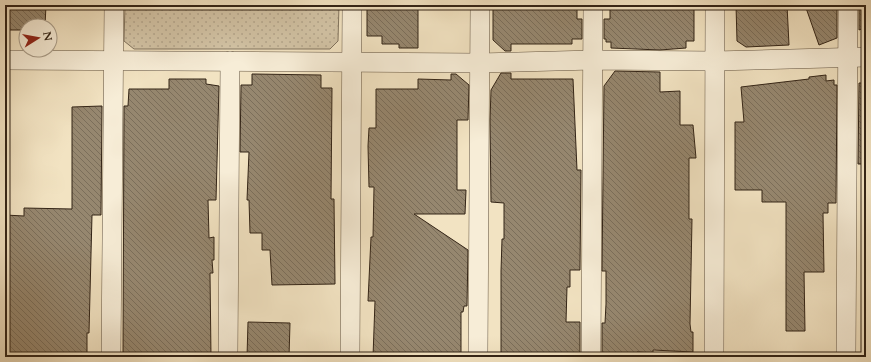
<svg xmlns="http://www.w3.org/2000/svg" width="871" height="362" font-family="Cardo,serif">
<defs>
<pattern id="grass-dots" width="8" height="8" patternUnits="userSpaceOnUse"><rect width="8" height="8" fill="#d2c3a5"/><path d="M2 2h.1M6 6h.1" fill="none" stroke="#b5a78d" stroke-width="1.8" stroke-linecap="round"/></pattern>
<pattern id="building-back-hatch" width="6" height="6" patternUnits="userSpaceOnUse"><rect width="6" height="6" fill="#96876f"/><path d="M-1 5l2 2M0 0l6 6M5-1l2 2" fill="none" stroke="#7b6e5a"/></pattern>
</defs>
<rect width="100%" height="100%" fill="#f2e3c2"/>
<filter id="stains"><feTurbulence type="fractalNoise" baseFrequency=".005" numOctaves="4"/><feColorMatrix values="0 0 0 0 .2 0 0 0 0 .09 0 0 0 0 .02 0 0 0 .5 -.17"/></filter>
<radialGradient id="worn" r=".72"><stop offset=".6" stop-color="#630" stop-opacity="0"/><stop offset="1" stop-color="#630" stop-opacity=".3"/></radialGradient>
<polygon fill="url(#grass-dots)" stroke="#82745e" points="125,5 339,5 338,41 330,49 134,49 124,41"/>
<g fill="url(#building-back-hatch)" stroke="#332416">
<polygon points="5,5 46,5 45,26 26,26 26,30 5,30"/>
<polygon points="367,5 418,5 418,48 399,48 399,44 382,44 382,36 367,36"/>
<polygon points="493,5 510,5 510,7 577,7 577,19 582,19 582,39 572,39 572,44 511,44 511,51 505,51 493,40"/>
<polygon points="610,5 694,5 694,41 686,41 686,48 660,50 611,48 611,42 606,42 606,39 604,39 604,19 610,19"/>
<polygon points="736,5 787,5 789,45 746,47 737,41"/>
<polygon points="805,5 837,5 837,38 819,45"/>
<polygon points="866,7 866,27 859,30 859,8"/>
<polygon points="615,71 660,72 660,92 680,91 680,125 693,125 696,158 689,158 689,219 692,219 690,324 691,332 693,332 693,352 653,350 653,353 637,352 637,357 602,357 602,323 605,323 606,304 606,271 602,271 604,86"/>
<polygon points="501,73 511,73 511,79 573,79 577,170 581,170 580,270 570,270 570,287 567,287 566,322 580,322 580,357 501,357 501,271 502,239 504,239 504,203 491,202 490,120 491,90"/>
<polygon points="252,74 321,75 321,88 332,88 331,199 334,199 335,284 272,285 270,250 262,250 262,233 250,233 249,200 247,200 249,152 240,152 241,85 252,85"/>
<polygon points="451,74 456,74 469,85 468,120 457,120 457,190 466,190 465,214 414,214 468,250 467,306 464,306 463,312 461,312 461,357 373,357 375,301 368,301 371,237 373,237 374,187 369,187 368,146 369,128 376,128 376,89 418,89 418,79 451,80"/>
<polygon points="826,75 826,81 834,80 834,85 837,85 836,203 828,203 828,213 823,213 824,272 804,272 805,331 786,331 786,202 762,202 762,190 735,190 735,122 744,122 741,87 809,79 809,77"/>
<polygon points="169,79 206,79 206,84 219,86 216,200 208,200 209,238 214,237 214,260 212,260 213,273 210,273 211,357 123,357 124,106 128,106 129,89 169,89"/>
<polygon points="859,83 866,83 866,164 858,164"/>
<polygon points="102,106 101,215 92,215 89,333 87,333 87,357 5,357 7,277 5,277 5,215 24,216 24,208 72,209 72,107"/>
<polygon points="248,322 290,323 289,357 247,357"/>
</g>
<g fill="none" stroke-linecap="round" stroke-linejoin="round">
<defs>
<g id="minor">
<polyline points="5,60 479,63 593,60 715,61 866,57"/>
<polyline points="111,357 114,5"/>
<polyline points="228,357 230,61"/>
<polyline points="350,357 352,5"/>
<polyline points="478,357 480,5"/>
<polyline points="591,357 593,5"/>
<polyline points="714,357 715,5"/>
<polyline points="846,357 848,5"/>
</g>
</defs>
<use href="#minor" stroke="#635441" stroke-width="20"/>
<use href="#minor" stroke="#f7edd7" stroke-width="19"/>
</g>
<rect width="871" height="362" fill="none" stroke="#f2e3c2" stroke-width="20"/>
<rect x="6" y="6" width="859" height="350" fill="none" stroke="#332416" stroke-width="2"/>
<rect x="10" y="10" width="851" height="342" fill="none" stroke="#332416"/>
<g transform="translate(38 38) rotate(79)"><circle r="19" fill="#f7edd7" stroke="#a99d8a"/>
<path d="M0-3L7 15L0 10L-7 15Z" fill="#8f2418"/>
<text y="-6" font-size="11" font-weight="bold" text-anchor="middle" fill="#332416">N</text>
</g>
<rect width="100%" height="100%" filter="url(#stains)"/>
<rect width="100%" height="100%" fill="url(#worn)"/>
</svg>
